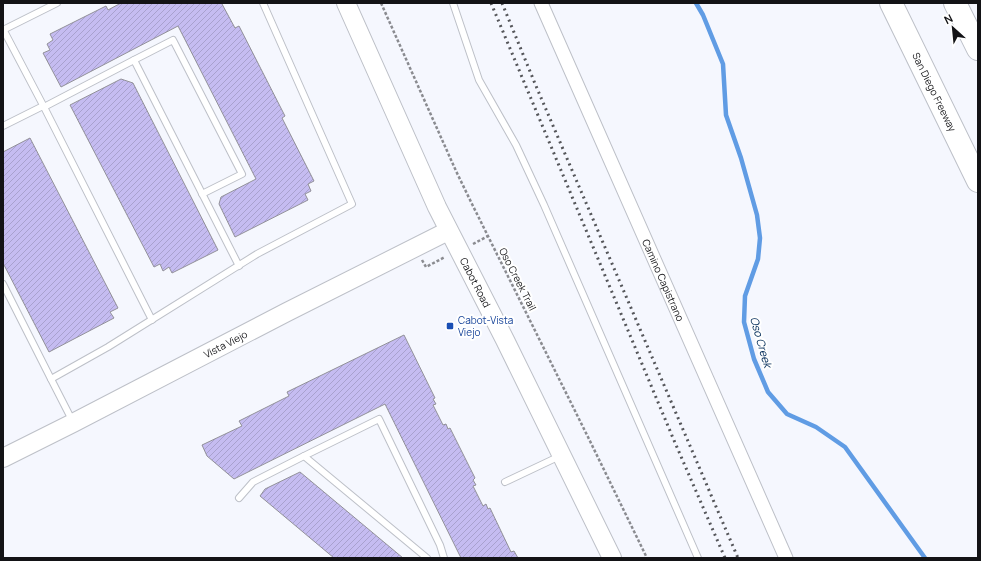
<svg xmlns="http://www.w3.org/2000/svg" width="981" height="561" font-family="Manrope,sans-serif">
<defs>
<pattern id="building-hatch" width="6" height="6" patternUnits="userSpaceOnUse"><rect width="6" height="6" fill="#c5bcf1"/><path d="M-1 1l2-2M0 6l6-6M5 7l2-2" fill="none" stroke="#a8a1ce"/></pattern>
</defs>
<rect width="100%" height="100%" fill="#f5f7fe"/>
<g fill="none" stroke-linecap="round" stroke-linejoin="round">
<polyline stroke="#609ce4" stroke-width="4.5" points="696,3 703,15 723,64 726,115 741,158 757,215 760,238 758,259 745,296 744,322 754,359 768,392 787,414 816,427 845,447 925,558"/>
</g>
<g fill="url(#building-hatch)" stroke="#929199">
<polygon points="121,3 223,3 222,4 235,28 239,26 285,116 282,118 314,181 308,184 311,191 305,194 308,200 235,237 219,204 221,197 256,179 178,26 61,87 43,53 50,50 47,44 53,40 50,34 106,6 108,10"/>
<polygon points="121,79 133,83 218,250 172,273 169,267 163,271 160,264 154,267 70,105"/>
<polygon points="30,138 118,308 110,312 114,318 49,352 3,263 3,152"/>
<polygon points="404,335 435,398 433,399 436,404 433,405 443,425 446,424 448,429 450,428 475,478 473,480 476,485 473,486 483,506 486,504 488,509 490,508 511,552 514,551 518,558 461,558 385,404 234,479 207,456 202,445 242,426 239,421 289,396 287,392"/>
<polygon points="300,472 403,558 334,558 260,496 265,489"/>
</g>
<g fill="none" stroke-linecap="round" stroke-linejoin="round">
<defs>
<g id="lane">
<polyline points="453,3 479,80 516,145 544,205 698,558"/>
<polyline points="3,29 44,107 152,320"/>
<polyline points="3,30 57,3"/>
<polyline points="134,60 173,40 242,174 202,194"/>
<polyline points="44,107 134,60 239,266"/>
<polyline points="3,126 43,106"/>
<polyline points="3,284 51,379 108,347 257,254 352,204 263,3"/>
<polyline points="51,379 73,422"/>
<polyline points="304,456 379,419 440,545 444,558"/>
<polyline points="505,482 560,456"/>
<polyline points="239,498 253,482 304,456 427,558"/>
</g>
<g id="street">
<path id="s1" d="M 541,3 L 786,558"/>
</g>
<g id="secondary">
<path id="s2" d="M 346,3 L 437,207 L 505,340 L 612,558"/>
<path id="s3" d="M 3,458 L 73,423 L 287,312 L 448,231"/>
</g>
<g id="highway">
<path id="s4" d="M 891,3 L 978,181"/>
<polyline points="955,3 978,49"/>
</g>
</defs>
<use href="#lane" stroke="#bdc0c8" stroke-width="8"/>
<use href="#street" stroke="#bdc0c8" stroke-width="15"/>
<use href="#secondary" stroke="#bdc0c8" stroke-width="20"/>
<use href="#highway" stroke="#bdc0c8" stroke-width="24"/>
<g stroke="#8a8b90" stroke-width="2.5" stroke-dasharray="3 2" stroke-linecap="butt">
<polyline points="381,3 456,171 472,204 588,437 647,558"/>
<polyline points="473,244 488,236"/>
<polyline points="422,260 426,267 445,257"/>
</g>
<use href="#lane" stroke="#fff" stroke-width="6"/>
<use href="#street" stroke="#fff" stroke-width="13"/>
<use href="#secondary" stroke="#fff" stroke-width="18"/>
<use href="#highway" stroke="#fff" stroke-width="22"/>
<g stroke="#55565a" stroke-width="3" stroke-dasharray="2 4" stroke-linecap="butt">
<polyline points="491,3 673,438 725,558"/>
<polyline points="502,3 536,86 738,558"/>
</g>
</g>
<rect fill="#1a4fb4" stroke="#fff" stroke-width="1.5" x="446" y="322" width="8" height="8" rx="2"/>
<g text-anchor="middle" stroke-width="4" stroke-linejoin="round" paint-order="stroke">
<g font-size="10" fill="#131316" stroke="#fff">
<text dy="4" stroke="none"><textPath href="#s4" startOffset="99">San Diego Freeway</textPath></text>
<text transform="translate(518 279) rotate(63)" y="4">Oso Creek Trail</text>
<text dy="4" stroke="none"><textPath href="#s1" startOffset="303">Camino Capistrano</textPath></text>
<text dy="4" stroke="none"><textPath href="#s2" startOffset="308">Cabot Road</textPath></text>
<text dy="4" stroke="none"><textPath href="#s3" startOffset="250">Vista Viejo</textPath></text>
</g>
<g font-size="10" fill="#164399" stroke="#fff" text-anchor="start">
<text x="458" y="324">Cabot-Vista<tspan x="458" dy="12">Viejo</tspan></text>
</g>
<g font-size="11" font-style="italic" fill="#002a57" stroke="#fff">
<text transform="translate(761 342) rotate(74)" y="4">Oso Creek</text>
</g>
</g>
<rect width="981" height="561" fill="none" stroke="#131316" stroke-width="8"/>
<g transform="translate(953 28) rotate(333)" stroke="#ffffff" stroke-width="3" paint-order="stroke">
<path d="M0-3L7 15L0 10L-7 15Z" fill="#131316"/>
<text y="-6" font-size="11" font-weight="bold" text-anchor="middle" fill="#131316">N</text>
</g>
</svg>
